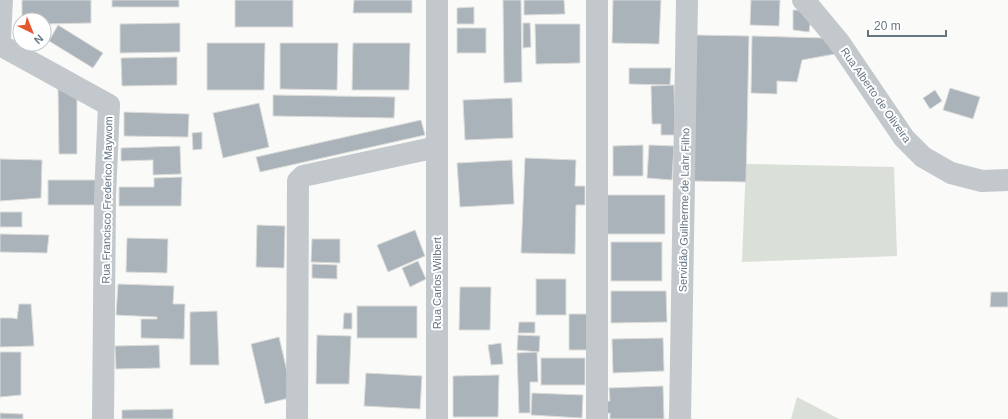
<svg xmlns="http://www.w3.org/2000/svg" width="1008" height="419" font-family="Helvetica,sans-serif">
<rect width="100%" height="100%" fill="#fafaf8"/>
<g fill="#dadfd7">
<polygon points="746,164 894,167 897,256 742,262"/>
<polygon points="797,397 839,419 791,419"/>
</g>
<g fill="#aab3b9" stroke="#dcdcda">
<polygon points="22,0 91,0 91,23 44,24 44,20 22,20"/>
<rect x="112" y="0" width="67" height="7"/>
<rect x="235" y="0" width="58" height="27"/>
<polygon points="354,0 412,0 412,13 353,13"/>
<polygon points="503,0 521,0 522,82 504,83"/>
<polygon points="524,0 564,0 565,14 524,15"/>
<polygon points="613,0 661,0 659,44 612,43"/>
<polygon points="751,0 780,0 779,26 750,25"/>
<polygon points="474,7 474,24 457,24 457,8"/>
<polygon points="793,10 802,10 811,18 809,32 793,30"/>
<polygon points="180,23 180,52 120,53 120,24"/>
<polygon points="523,23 530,23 531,47 523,48"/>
<polygon points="535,24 580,24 580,63 536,64"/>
<polygon points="58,25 103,53 93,68 49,41"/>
<rect x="457" y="28" width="29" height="25"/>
<polygon points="695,35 749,36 746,182 692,181"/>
<polygon points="752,36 824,38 835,54 802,60 797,82 777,81 777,94 751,93"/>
<polygon points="207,43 265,43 264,90 207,90"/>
<polygon points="280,43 338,43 337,90 280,89"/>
<polygon points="353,43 410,43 409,90 352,90"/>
<polygon points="177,57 177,85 122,86 121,58"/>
<polygon points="629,68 671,68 670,85 629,84"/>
<polygon points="674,85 675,135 661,135 661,124 652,124 651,86"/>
<polygon points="58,87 77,87 77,154 59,154"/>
<polygon points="950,88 980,97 973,119 943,110"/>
<polygon points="935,90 942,101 930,109 923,98"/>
<polygon points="273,95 395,97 394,118 273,116"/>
<polygon points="512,98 513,138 465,140 463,100"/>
<polygon points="259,103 269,147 223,158 213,113"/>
<polygon points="124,112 189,114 188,137 124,136"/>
<polygon points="421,120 425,135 260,172 256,157"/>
<polygon points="202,132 202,149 193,150 192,133"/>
<polygon points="643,145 643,176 613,176 613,146"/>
<polygon points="649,145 674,146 672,180 647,178"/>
<polygon points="180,146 181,174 153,175 153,160 121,161 121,148"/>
<polygon points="525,158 576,160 575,186 585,186 585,205 576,205 575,254 521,253"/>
<polygon points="0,159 42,160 41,198 0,201"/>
<polygon points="512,160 514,204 460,207 457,163"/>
<polygon points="182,177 181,206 119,206 119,187 154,187 154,178"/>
<rect x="48" y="180" width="52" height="25"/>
<polygon points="606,195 665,195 665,234 605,234"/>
<rect x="0" y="212" width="22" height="15"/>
<polygon points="257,225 285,226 284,268 256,267"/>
<polygon points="415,230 425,256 388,272 377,245"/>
<polygon points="0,234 49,235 47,253 0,252"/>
<polygon points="127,238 168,239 167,273 126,272"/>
<polygon points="312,239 340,239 340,263 311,262"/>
<rect x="611" y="242" width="51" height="39"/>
<polygon points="418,261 426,279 410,287 402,268"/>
<polygon points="312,264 337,265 337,279 312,278"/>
<rect x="536" y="279" width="30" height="36"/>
<polygon points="118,284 174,286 173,304 185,304 184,339 141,338 141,319 157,319 157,317 116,315"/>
<polygon points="460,287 491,287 490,330 459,330"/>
<polygon points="611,291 666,291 667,322 611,323"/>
<polygon points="991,292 1008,292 1008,307 990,307"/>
<polygon points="19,304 31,304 34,346 0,347 0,318 12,318 17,319"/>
<rect x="357" y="306" width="60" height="32"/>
<polygon points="217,311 219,365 190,365 190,312"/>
<polygon points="344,313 352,313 352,329 343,329"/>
<polygon points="569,314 589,314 588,350 569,350"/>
<polygon points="519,322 535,322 535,333 518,333"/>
<polygon points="317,335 351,336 349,384 316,384"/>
<polygon points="518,335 540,336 539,352 517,350"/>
<polygon points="279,337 293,397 265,404 251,344"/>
<polygon points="663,338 664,371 613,373 612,339"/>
<polygon points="501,343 503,364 491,365 488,345"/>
<polygon points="159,345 160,368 116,369 115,346"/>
<polygon points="0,352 21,352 21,395 0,397"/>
<polygon points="537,352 538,382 530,382 530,413 519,413 517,353"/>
<rect x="541" y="358" width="44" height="27"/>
<polygon points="366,373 422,376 420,409 364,406"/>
<polygon points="499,375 498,417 453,417 453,376"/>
<polygon points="663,386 664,419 610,419 610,413 605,414 604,401 610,401 609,388"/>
<polygon points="532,393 583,395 582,418 531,415"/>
<polygon points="173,409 173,419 122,419 122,410"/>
<polygon points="0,413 23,414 23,419 0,419"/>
</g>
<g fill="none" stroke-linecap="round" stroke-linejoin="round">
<g stroke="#c3c8cc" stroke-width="22">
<polyline points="803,0 809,6 839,42 904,138 923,157 951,173 982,181 1008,180"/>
<polyline points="0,38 2,0"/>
<polyline points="0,45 109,105 105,197 103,419"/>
<polyline points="297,419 298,181 303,176 437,147"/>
<polyline points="437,419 437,0"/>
<polyline points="597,419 597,0"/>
<polyline points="680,419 687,0"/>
</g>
</g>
<g text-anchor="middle" stroke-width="4" stroke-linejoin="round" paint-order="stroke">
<g font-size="11" fill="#657683" stroke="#fff">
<text transform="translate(876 95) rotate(55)" y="4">Rua Alberto de Oliveira</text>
<text transform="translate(107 200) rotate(-89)" y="4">Rua Francisco Frederico Maywom</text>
<text transform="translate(684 210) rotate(-89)" y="4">Servidão Guilherme de Lahr Filho</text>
<text transform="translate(437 283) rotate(-90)" y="4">Rua Carlos Wilbert</text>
</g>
</g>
<g transform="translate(32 32) rotate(137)"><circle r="19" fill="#ffffff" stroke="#c1c8cd"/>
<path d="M0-3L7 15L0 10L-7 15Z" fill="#e4572e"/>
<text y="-6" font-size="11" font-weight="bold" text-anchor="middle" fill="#657683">N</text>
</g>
<path d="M868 30v6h78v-6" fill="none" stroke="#657683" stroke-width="2"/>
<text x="874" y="30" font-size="12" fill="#657683" stroke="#ffffff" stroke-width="3" paint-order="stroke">20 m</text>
</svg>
